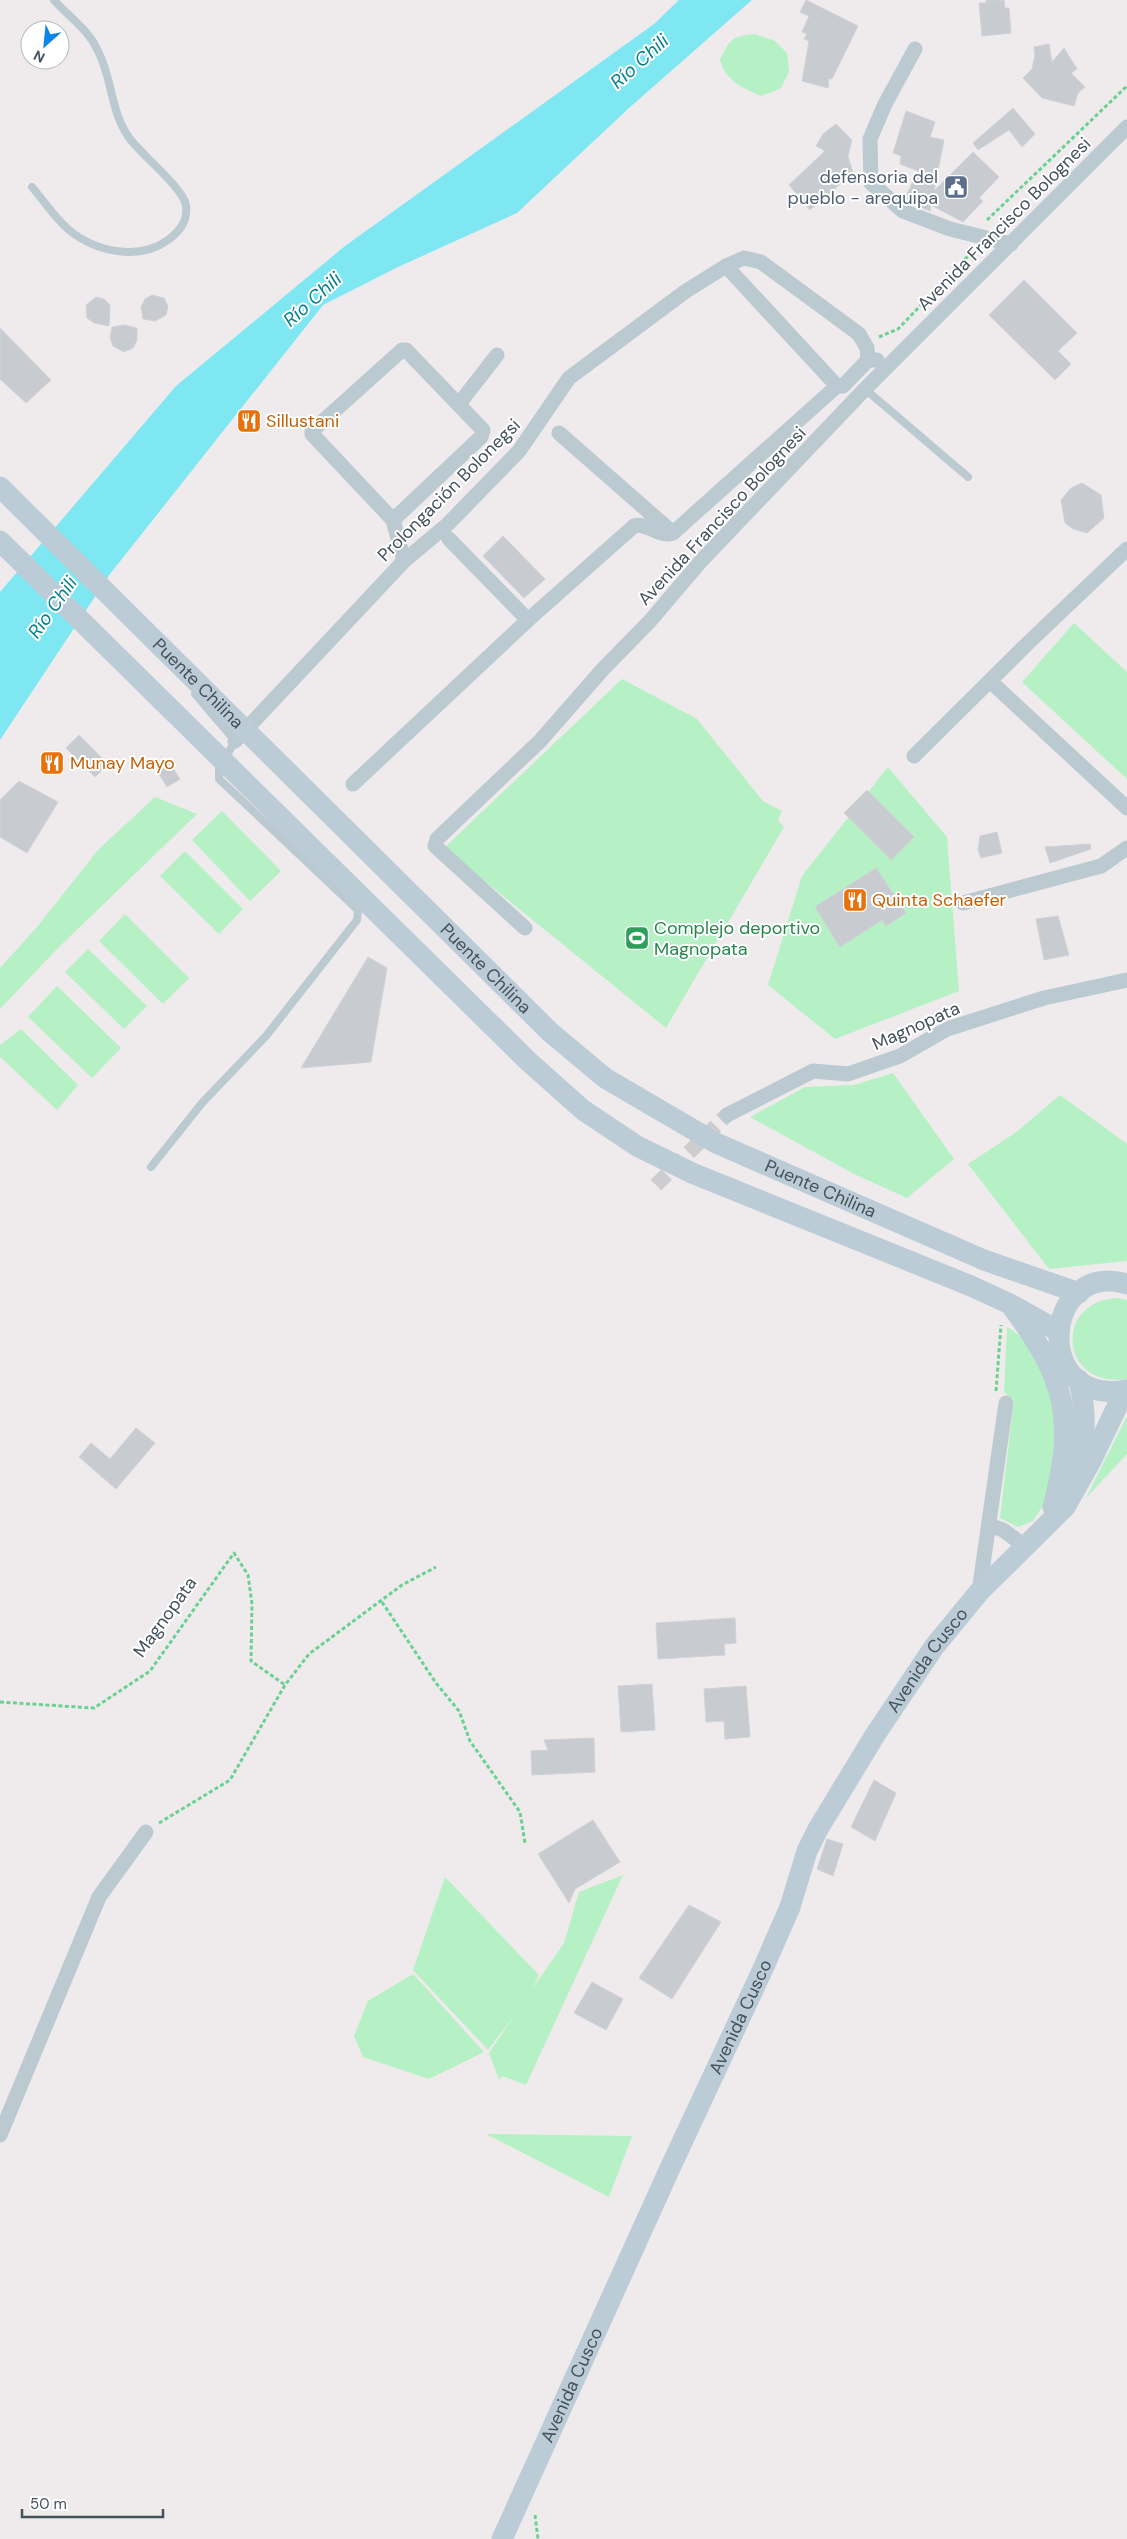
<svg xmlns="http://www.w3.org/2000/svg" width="1127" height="2539" font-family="'DM Sans',sans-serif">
<rect width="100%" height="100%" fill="#efebec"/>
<g fill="#b5f1c5">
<path d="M 755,34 L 775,41 L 787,53 L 789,72 L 781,88 L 762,96 C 743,89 725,80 720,60 C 730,39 732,36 755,34 Z"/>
<polygon points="1074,623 1127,672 1127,779 1022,682"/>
<polygon points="622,679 697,719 763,801 782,811 778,820 784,827 666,1028 444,848"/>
<polygon points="888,767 947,837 959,991 835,1039 768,985 802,876"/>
<polygon points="155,797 197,814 58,948 0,1009 0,968 37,927 98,850"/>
<polygon points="222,811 281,871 250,901 192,840"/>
<polygon points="185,851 243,909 219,934 160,876"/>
<polygon points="125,914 189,978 163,1004 99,941"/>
<polygon points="88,949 147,1006 124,1029 65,972"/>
<polygon points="57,986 121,1048 92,1078 28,1017"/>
<polygon points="21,1029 78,1085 57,1110 0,1057 0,1045"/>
<polygon points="893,1073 954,1159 907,1198 854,1174 750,1117 805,1087 854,1085"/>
<polygon points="1060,1095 1127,1144 1127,1261 1049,1269 968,1164 1015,1133"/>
<path d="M 1118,1298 L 1127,1300 L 1127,1379 C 1060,1389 1052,1301 1118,1298 Z"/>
<path d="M 1007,1327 C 1053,1353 1065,1435 1053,1484 C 1050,1496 1040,1510 1033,1521 L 1018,1527 L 1000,1518 L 1014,1400 L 1004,1392 Z"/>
<polygon points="1127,1416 1127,1454 1086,1498"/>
<polygon points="623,1875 526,2085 502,2076 499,2080 489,2053 514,2016 488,2050 413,1970 445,1877 539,1975 533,1988 564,1943 579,1892"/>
<polygon points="413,1974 484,2052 429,2079 363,2057 354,2036 368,2001"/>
<polygon points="486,2134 632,2136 609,2197"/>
</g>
<polygon fill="#7fe7f2" points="679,0 752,0 629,108 517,213 398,267 323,305 110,574 0,740 0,592 176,386 345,246 654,24"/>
<g fill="#c8ccd1" stroke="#cfd3d8">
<polygon points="806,0 858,26 832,79 829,78 828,88 802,81 809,41 804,39 807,34 802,32 809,16 800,12"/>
<polygon points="986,0 1004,0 1005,8 1009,8 1011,33 982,36 979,3 986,3"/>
<polygon points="1049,44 1052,62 1064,48 1077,69 1071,73 1085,87 1078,93 1074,106 1042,98 1023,78 1032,69 1035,55 1034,47"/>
<polygon points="1013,108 1035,134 1022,147 1009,130 978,150 973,143"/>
<polygon points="906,111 935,122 930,137 944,140 934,191 973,152 999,177 979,198 983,201 963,222 931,205 930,211 904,200 918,171 900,164 901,156 893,153"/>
<polygon points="836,124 852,140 848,156 853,173 810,210 789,185 825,151 816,146 823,134"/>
<polygon points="1024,280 1077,333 1058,351 1071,364 1055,380 989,315"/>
<polygon points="152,295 164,298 168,306 166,315 155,321 143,319 141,307 145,299"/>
<polygon points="96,297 104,299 110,305 109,326 94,323 87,318 86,305"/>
<polygon points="124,325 137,328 137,340 133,348 124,352 113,346 110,338 112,327"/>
<polygon points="0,328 51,380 26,403 0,379"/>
<polygon points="1082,483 1101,495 1104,518 1087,533 1073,529 1065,523 1061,500 1071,488"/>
<polygon points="503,536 545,579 524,598 483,556"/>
<polygon points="79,735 108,764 95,777 66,748"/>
<polygon points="168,761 180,779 167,787 156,769"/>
<polygon points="19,781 58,802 27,853 0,837 0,800"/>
<polygon points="867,790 914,837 891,860 844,813"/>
<polygon points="997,832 1002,853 981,858 978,850 980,836"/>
<polygon points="1090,844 1091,849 1050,863 1045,847"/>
<polygon points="876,868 906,913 886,926 882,920 840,947 815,907"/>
<polygon points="1058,916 1069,955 1044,960 1036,919"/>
<polygon points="368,957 387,968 371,1062 301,1068"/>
<polygon points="136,1428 155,1443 116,1489 79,1457 91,1443 110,1459"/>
<polygon points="735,1618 736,1643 724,1644 725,1655 658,1659 656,1623"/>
<polygon points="652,1684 655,1730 621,1732 618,1686"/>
<polygon points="746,1686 750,1737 725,1739 724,1721 706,1722 704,1689"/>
<polygon points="594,1738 595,1772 532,1775 531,1751 548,1750 544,1740"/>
<polygon points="874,1780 896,1793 875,1841 851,1827"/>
<polygon points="593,1820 620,1862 575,1889 569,1903 538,1854"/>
<polygon points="827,1839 843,1844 833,1876 817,1869"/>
<polygon points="689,1905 721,1922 672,1999 639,1978"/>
<polygon points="592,1982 623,1999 606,2030 574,2013"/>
</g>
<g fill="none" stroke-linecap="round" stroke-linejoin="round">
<polyline stroke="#cdcccf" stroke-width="15" stroke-dasharray="15 8" stroke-linecap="butt" points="656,1185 727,1115"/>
<g stroke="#6bd193" stroke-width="3" stroke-dasharray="4 2.5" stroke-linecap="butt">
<polyline points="987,220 1127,86"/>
<polyline points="879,337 898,329 970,254 971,250"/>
<polyline points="996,1391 1001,1325"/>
<polyline points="382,1602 436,1683 459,1711 470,1741 520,1812 525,1843"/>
<polyline points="0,1702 94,1708 150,1671 234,1553 248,1575 252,1604 251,1661 285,1685"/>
<polyline points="159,1823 230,1780 285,1685 309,1654 402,1585 436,1567"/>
<polyline points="535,2515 538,2539"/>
</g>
<g stroke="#bbc9d0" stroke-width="8">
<path d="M 32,187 C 44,201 55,218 69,230 C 96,252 139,261 168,240 C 180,231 188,221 186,205 C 183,188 142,155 130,139 C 110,112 113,80 98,51 C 88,29 69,17 54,0"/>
<polyline points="865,389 968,477"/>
<polyline points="151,1167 202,1103 266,1036 357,920 358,910 219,779 219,769 235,741 195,694"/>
</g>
<g stroke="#bbc9d0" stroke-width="15">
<polyline points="915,49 885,104 870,139 871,183 903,211 950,229 1011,244"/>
<polyline points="726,266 837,386 843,386 868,360 877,360"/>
<polyline points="459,404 497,355"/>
<polyline points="559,433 673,533"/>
<polyline points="393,520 481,437 483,430 406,350 402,350 312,431 312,434 393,520 404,561"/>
<polyline points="449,539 528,620"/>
<polyline points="990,681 1127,808"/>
<polyline points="235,741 404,561 447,525 519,451 569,378 686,291 726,266 744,258 761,262 859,334 867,348 868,360"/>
<polyline points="914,756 1028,643 1127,549"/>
<path d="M 353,784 L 528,620 L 634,526 C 648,522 659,538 673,533 L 837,386"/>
<polyline points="963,903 1101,866 1127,848"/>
<polyline points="525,928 435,846 437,839 540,741 603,669 650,621 701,561 865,389 1127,127"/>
<polyline points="727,1115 813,1071 848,1074 900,1056 947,1029 1044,998 1127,980"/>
<polyline points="989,1525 1003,1530 1026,1547"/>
<polyline points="979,1592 1006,1403"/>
<polyline points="0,2135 99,1897 146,1832"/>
</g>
<g stroke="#bcccd7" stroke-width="21">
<path id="s1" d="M 716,1143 L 984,1260 L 1079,1293"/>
<polyline points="692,1173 971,1286 1010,1304 1058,1331"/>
<path d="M 1127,1284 C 1042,1259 1031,1408 1127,1390"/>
<path d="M 1013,1308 C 1066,1379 1076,1421 1053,1507"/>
<path d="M 1073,1471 C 1088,1441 1086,1412 1079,1380"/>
<path id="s2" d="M 502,2539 L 671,2166 L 762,1971 L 790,1907 L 807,1851 L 818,1829 L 875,1735 L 934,1647 L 979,1592 L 1065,1507 L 1091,1461 L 1125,1390"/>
</g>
<g stroke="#bcccd7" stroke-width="21">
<path id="s3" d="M 0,487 L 550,1032 L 605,1078 L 716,1143"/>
<polyline points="0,541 528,1061 583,1110 637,1146 692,1173"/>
</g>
</g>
<defs>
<symbol id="civic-square" viewBox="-11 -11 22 22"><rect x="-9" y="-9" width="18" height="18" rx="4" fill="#5c6f8a" stroke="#fff"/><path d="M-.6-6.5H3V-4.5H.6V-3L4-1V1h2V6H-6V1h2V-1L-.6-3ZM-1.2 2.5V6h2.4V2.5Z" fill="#fff"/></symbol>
<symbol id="restaurant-square" viewBox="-11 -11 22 22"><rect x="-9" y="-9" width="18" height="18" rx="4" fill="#e8710a" stroke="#fff"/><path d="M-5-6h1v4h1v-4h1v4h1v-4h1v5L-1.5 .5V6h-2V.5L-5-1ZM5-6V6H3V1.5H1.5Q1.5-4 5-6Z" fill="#fff"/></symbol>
<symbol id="stadium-square" viewBox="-11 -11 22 22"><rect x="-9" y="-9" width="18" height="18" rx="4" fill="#2e9e5b" stroke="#fff"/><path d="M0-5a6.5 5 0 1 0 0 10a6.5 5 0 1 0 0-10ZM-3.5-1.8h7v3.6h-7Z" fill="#fff"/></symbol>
</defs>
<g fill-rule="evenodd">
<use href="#civic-square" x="942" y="173" width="28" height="28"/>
<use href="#restaurant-square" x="235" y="407" width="28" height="28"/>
<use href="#restaurant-square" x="38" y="749" width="28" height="28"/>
<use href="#restaurant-square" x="841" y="886" width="28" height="28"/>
<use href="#stadium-square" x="623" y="924" width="28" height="28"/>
</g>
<g text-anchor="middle" stroke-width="4" stroke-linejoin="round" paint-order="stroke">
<g font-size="18" fill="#4e5e75" stroke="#fff" text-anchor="end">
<text x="938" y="183">defensoria del<tspan x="938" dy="21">pueblo - arequipa</tspan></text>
</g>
<g font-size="18" fill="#43525a" stroke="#fff">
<text transform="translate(1004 224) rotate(-45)" y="6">Avenida Francisco Bolognesi</text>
<text transform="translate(449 490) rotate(-45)" y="6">Prolongación Bolonegsi</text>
<text transform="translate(722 516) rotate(-47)" y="6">Avenida Francisco Bolognesi</text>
<text dy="6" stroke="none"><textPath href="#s3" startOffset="279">Puente Chilina</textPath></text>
<text dy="6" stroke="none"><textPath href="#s3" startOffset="684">Puente Chilina</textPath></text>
<text transform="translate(916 1026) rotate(-24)" y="6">Magnopata</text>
<text dy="6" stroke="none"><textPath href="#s1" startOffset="114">Puente Chilina</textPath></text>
<text transform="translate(165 1617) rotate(-54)" y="6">Magnopata</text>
<text dy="6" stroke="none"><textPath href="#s2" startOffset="979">Avenida Cusco</textPath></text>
<text dy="6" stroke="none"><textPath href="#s2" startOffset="574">Avenida Cusco</textPath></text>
<text dy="6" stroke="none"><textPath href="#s2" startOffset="169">Avenida Cusco</textPath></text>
</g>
<g font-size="18" fill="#c56008" stroke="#fff" text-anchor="start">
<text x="266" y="427">Sillustani</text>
<text x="70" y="769">Munay Mayo</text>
<text x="872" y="906">Quinta Schaefer</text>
</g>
<g font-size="18" fill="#27864d" stroke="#fff" text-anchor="start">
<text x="654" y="934">Complejo deportivo<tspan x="654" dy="21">Magnopata</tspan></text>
</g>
<g font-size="19" font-style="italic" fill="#05828f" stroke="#fff">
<text transform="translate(639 61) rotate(-42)" y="7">Río Chili</text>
<text transform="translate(312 299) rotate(-42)" y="7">Río Chili</text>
<text transform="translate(52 607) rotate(-55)" y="7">Río Chili</text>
</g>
</g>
<g transform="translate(45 45) rotate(207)"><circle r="24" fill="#ffffff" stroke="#b4babd"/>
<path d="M0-4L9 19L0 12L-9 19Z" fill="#0c85e8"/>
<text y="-8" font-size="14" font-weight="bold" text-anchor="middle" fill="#43525a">N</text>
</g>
<path d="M22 2509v8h141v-8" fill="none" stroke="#43525a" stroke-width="2.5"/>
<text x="30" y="2509" font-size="15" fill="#43525a" stroke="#ffffff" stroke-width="4" paint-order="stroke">50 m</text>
</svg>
